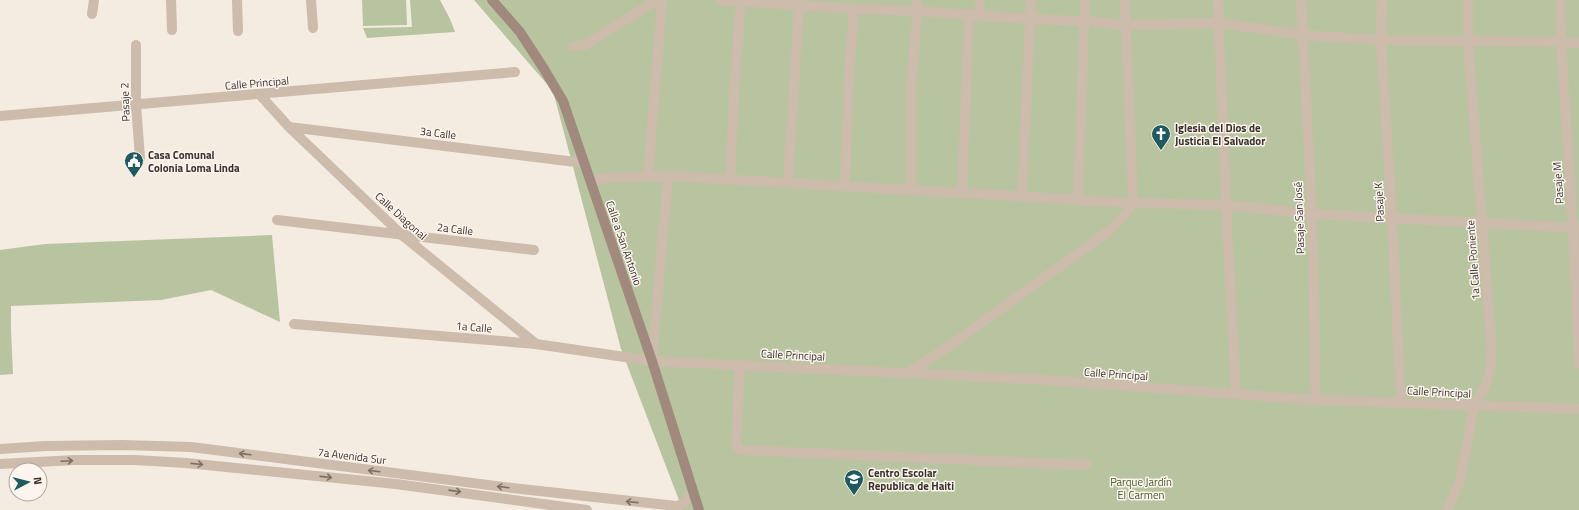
<svg xmlns="http://www.w3.org/2000/svg" width="1579" height="510" font-family="'Titillium Web',sans-serif">
<rect width="100%" height="100%" fill="#f4ebe1"/>
<g fill="#b8c4a0">
<polygon points="362,0 406,0 407,25 363,26"/>
<polygon points="410,0 440,0 450,19 455,32 367,38 363,28 412,27"/>
<polygon points="474,0 1579,0 1579,510 681,510 682,508 621,349 553,91"/>
<polygon points="272,235 280,322 211,290 161,300 11,306 11,330 13,374 0,375 0,250 45,244"/>
</g>
<g fill="none" stroke-linecap="round" stroke-linejoin="round">
<g stroke="#cdbbac" stroke-width="10">
<polyline points="171,0 172,30"/>
<polyline points="237,0 238,31"/>
<polyline points="311,0 313,28"/>
<polyline points="720,0 859,9 917,11 1030,19 1084,21 1126,25 1219,23 1303,35 1381,40 1561,42 1579,43"/>
<polyline points="1218,0 1226,205 1236,394"/>
<polyline points="1301,0 1312,214 1316,400"/>
<polyline points="1382,0 1381,40 1392,219 1401,402"/>
<polyline points="1560,0 1561,42 1573,228 1579,364"/>
<polyline points="92,14 94,0"/>
<polyline points="979,15 980,0"/>
<polyline points="136,45 136,104 140,158"/>
<polyline points="573,46 585,45 657,0"/>
<polyline points="260,95 289,127 402,235 536,344"/>
<polyline points="0,116 515,72"/>
<polyline points="289,127 584,163"/>
<polyline points="648,176 662,0"/>
<polyline points="730,180 734,93 741,1"/>
<polyline points="788,183 799,5"/>
<polyline points="591,184 599,179 604,178 668,176 1133,203 1226,205 1312,214 1579,228"/>
<polyline points="845,186 849,74 854,8"/>
<polyline points="911,189 911,88 918,0"/>
<polyline points="962,193 969,14"/>
<polyline points="1022,196 1031,0"/>
<polyline points="1078,199 1085,0"/>
<polyline points="277,220 534,250"/>
<polyline points="294,324 536,344 652,361 1047,380 1316,400 1579,409"/>
<polyline points="652,361 668,176"/>
<polyline points="740,364 736,443 737,447 741,450 1087,465"/>
<polyline points="907,373 945,349 1109,231 1124,216 1133,203 1125,0"/>
<polyline points="0,449 46,446 122,445 191,447 512,488 676,506 683,504 693,492"/>
<polyline points="0,464 75,460 135,460 186,463 396,484 587,510"/>
<polyline points="1447,510 1460,481 1474,406 1485,387 1490,372 1492,352 1468,40 1468,0"/>
</g>
<polyline stroke="#a18a7d" stroke-width="10" points="492,0 520,32 544,69 563,101 652,361 699,510"/>
</g>
<defs><path id="oneway-shaft" d="M-6 0H5M1.5-3L5.5 0L1.5 3" fill="none" stroke-width="1.6" stroke-linecap="round" stroke-linejoin="round"/></defs>
<g stroke="#7d6f65">
<use href="#oneway-shaft" transform="translate(245 454) rotate(-173)"/>
<use href="#oneway-shaft" transform="translate(67 461) rotate(-3)"/>
<use href="#oneway-shaft" transform="translate(197 464) rotate(6)"/>
<use href="#oneway-shaft" transform="translate(374 471) rotate(-173)"/>
<use href="#oneway-shaft" transform="translate(326 477) rotate(6)"/>
<use href="#oneway-shaft" transform="translate(503 487) rotate(-173)"/>
<use href="#oneway-shaft" transform="translate(455 491) rotate(8)"/>
<use href="#oneway-shaft" transform="translate(632 502) rotate(-174)"/>
</g>
<defs>
<symbol id="church-pin" viewBox="-11 -11 22 30"><path d="M0 17L-7.5 6A9.5 9.5 0 1 1 7.5 6Z" fill="#1f5a5e" stroke="#fbf5ee"/><path d="M-1.2-6h2.4v3.5h3.3v2.4h-3.3V6h-2.4V-.1h-3.3v-2.4h3.3Z" fill="#fff"/></symbol>
<symbol id="civic-pin" viewBox="-11 -11 22 30"><path d="M0 17L-7.5 6A9.5 9.5 0 1 1 7.5 6Z" fill="#1f5a5e" stroke="#fbf5ee"/><path d="M-.6-6.5H3V-4.5H.6V-3L4-1V1h2V6H-6V1h2V-1L-.6-3ZM-1.2 2.5V6h2.4V2.5Z" fill="#fff"/></symbol>
<symbol id="school-pin" viewBox="-11 -11 22 30"><path d="M0 17L-7.5 6A9.5 9.5 0 1 1 7.5 6Z" fill="#1f5a5e" stroke="#fbf5ee"/><path d="M0-5L7-2L0 1L-7-2ZM-4 1L0 2.5L4 1V4Q0 6-4 4Z" fill="#fff"/></symbol>
</defs>
<g fill-rule="evenodd">
<use href="#church-pin" x="1150" y="123" width="22" height="30"/>
<use href="#civic-pin" x="123" y="150" width="22" height="30"/>
<use href="#school-pin" x="843" y="468" width="22" height="30"/>
</g>
<g text-anchor="middle" stroke-width="3" stroke-linejoin="round" paint-order="stroke">
<g font-size="11" fill="#3b302b" stroke="#fbf5ee">
<text transform="translate(257 83) rotate(-5)" y="4">Calle Principal</text>
<text transform="translate(125 102) rotate(-92)" y="4">Pasaje 2</text>
<text transform="translate(438 133) rotate(7)" y="4">3a Calle</text>
<text transform="translate(1558 183) rotate(-94)" y="4">Pasaje M</text>
<text transform="translate(1379 202) rotate(-93)" y="4">Pasaje K</text>
<text transform="translate(401 216) rotate(42)" y="4">Calle Diagonal</text>
<text transform="translate(1299 218) rotate(-92)" y="4">Pasaje San José</text>
<text transform="translate(455 229) rotate(7)" y="4">2a Calle</text>
<text transform="translate(624 243) rotate(71)" y="4">Calle a San Antonio</text>
<text transform="translate(1473 260) rotate(-94)" y="4">1a Calle Poniente</text>
<text transform="translate(474 327) rotate(5)" y="4">1a Calle</text>
<text transform="translate(793 355) rotate(3)" y="4">Calle Principal</text>
<text transform="translate(1116 374) rotate(4)" y="4">Calle Principal</text>
<text transform="translate(1439 392) rotate(3)" y="4">Calle Principal</text>
<text transform="translate(352 456) rotate(7)" y="4">7a Avenida Sur</text>
</g>
<g font-size="11" font-weight="bold" fill="#3b302b" stroke="#fbf5ee" text-anchor="start">
<text x="1175" y="132">Iglesia del Dios de<tspan x="1175" dy="13">Justicia El Salvador</tspan></text>
<text x="148" y="159">Casa Comunal<tspan x="148" dy="13">Colonia Loma Linda</tspan></text>
<text x="868" y="477">Centro Escolar<tspan x="868" dy="13">Republica de Haiti</tspan></text>
</g>
<g font-size="11" fill="#4a5a2e" stroke="#fbf5ee">
<text x="1141" y="486">Parque Jardín<tspan x="1141" dy="13">El Carmen</tspan></text>
</g>
</g>
<g transform="translate(28 482) rotate(83)"><circle r="19" fill="#fbf5ee" stroke="#aea6a0"/>
<path d="M0-3L7 15L0 10L-7 15Z" fill="#1f5a5e"/>
<text y="-6" font-size="11" font-weight="bold" text-anchor="middle" fill="#3b302b">N</text>
</g>
</svg>
